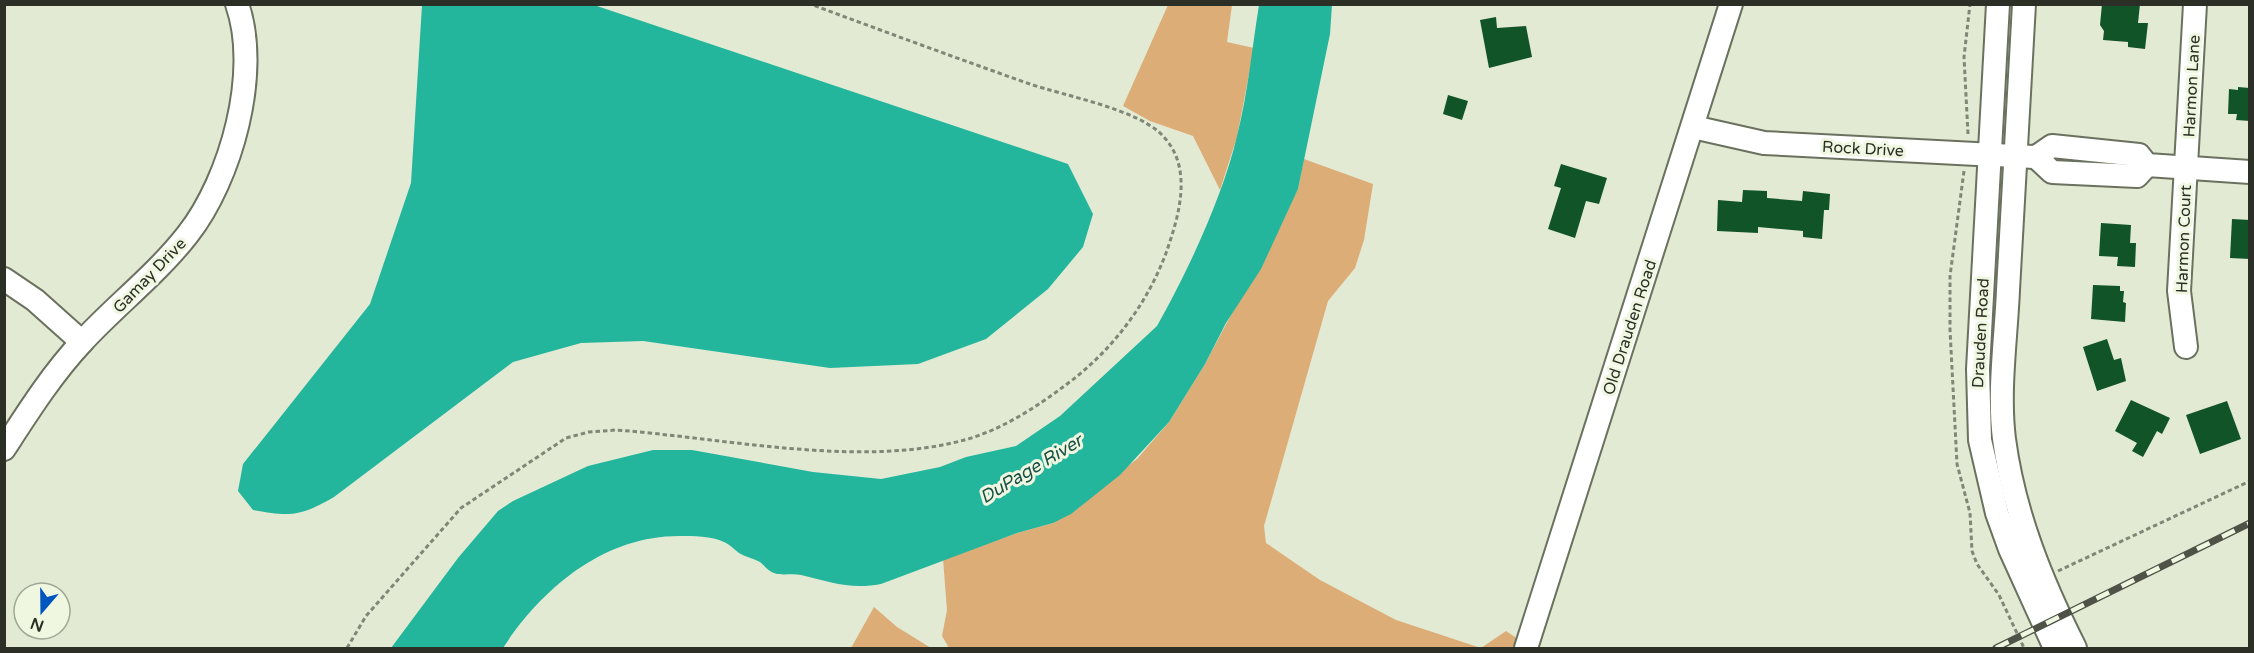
<svg xmlns="http://www.w3.org/2000/svg" width="2254" height="653" font-family="'Varela Round',sans-serif">
<rect width="100%" height="100%" fill="#e2ead4"/>
<g fill="#ddad78">
<polygon points="1168,5 1232,5 1227,42 1254,48 1237,137 1220,190 1193,136 1150,121 1123,106"/>
<polygon points="1304,159 1373,184 1364,240 1355,268 1328,301 1264,526 1266,543 1320,580 1396,620 1481,648 1506,631 1518,639 1515,648 949,648 942,636 947,610 943,559 1017,533 1053,523 1137,459 1169,422 1205,364 1298,189"/>
<polygon points="874,607 897,627 931,648 851,648"/>
</g>
<g fill="#23b69c">
<path d="M 422,5 L 594,5 L 1068,164 L 1093,214 L 1083,247 L 1048,289 L 986,339 L 918,364 L 830,368 L 643,341 L 581,343 L 513,362 L 334,497 C 301,516 291,517 253,510 L 238,491 L 243,464 L 370,304 L 411,183 Z"/>
<path d="M 1259,5 L 1332,5 L 1330,34 L 1298,189 L 1261,269 L 1226,323 L 1205,364 L 1169,422 L 1120,475 L 1071,514 L 1053,523 L 1017,533 L 881,584 C 850,590 831,582 801,575 C 792,573 782,576 774,573 C 768,571 764,565 760,562 C 753,558 745,557 739,553 C 734,549 729,544 724,542 C 712,536 693,536 679,536 C 604,536 542,588 503,648 L 391,648 L 458,558 L 498,511 L 513,501 L 588,466 L 653,450 L 692,450 L 813,472 L 881,479 L 940,467 L 966,457 L 1016,446 L 1060,416 L 1157,326 C 1188,271 1223,196 1237,136 C 1248,93 1252,48 1259,5 Z"/>
</g>
<g fill="#115427">
<polygon points="2102,4 2140,4 2138,23 2148,23 2145,49 2128,47 2128,42 2103,40 2104,31 2100,25"/>
<polygon points="1496,17 1497,28 1526,26 1532,57 1489,68 1480,20"/>
<polygon points="2238,87 2250,88 2250,121 2236,120 2237,114 2228,114 2229,89 2238,90"/>
<polygon points="1448,95 1468,101 1462,120 1443,114"/>
<polygon points="1561,164 1607,178 1599,204 1586,201 1575,238 1548,229 1561,188 1554,186"/>
<polygon points="1743,190 1767,191 1767,198 1802,201 1803,191 1830,194 1829,210 1824,210 1822,239 1803,237 1803,231 1758,227 1758,233 1717,231 1718,200 1742,202"/>
<polygon points="2232,219 2250,220 2250,259 2230,258"/>
<polygon points="2101,223 2131,225 2130,243 2136,243 2135,267 2117,266 2118,257 2099,256"/>
<polygon points="2093,285 2120,286 2120,291 2124,291 2123,302 2126,303 2125,322 2091,319"/>
<polygon points="2107,339 2114,360 2121,358 2126,381 2097,391 2083,347"/>
<polygon points="2131,400 2170,418 2162,434 2157,431 2143,457 2132,451 2137,443 2115,431"/>
<polygon points="2227,401 2241,439 2200,454 2186,415"/>
</g>
<g fill="none" stroke-linecap="round" stroke-linejoin="round">
<defs>
<g id="minor">
<polyline points="1998,4 1978,369 1980,440 1997,513 2010,549 2055,648"/>
<path d="M 2024,4 C 2019,100 2013,195 2008,290 C 2006,338 1998,391 2004,439 C 2014,514 2042,582 2075,648"/>
<polyline points="1693,127 1764,143 2036,157 2052,146 2139,155 2147,165 2250,172"/>
<polyline points="2036,157 2052,172 2137,176 2147,165"/>
<polyline points="4,279 35,300 82,342"/>
<polyline points="2186,347 2179,291 2195,4"/>
<path d="M 4,449 C 28,412 52,374 82,342 C 116,305 157,274 188,234 C 231,179 261,72 237,4"/>
<polyline points="1526,648 1731,4"/>
</g>
</defs>
<use href="#minor" stroke="#6a715e" stroke-width="26"/>
<g stroke="#818677" stroke-width="3" stroke-dasharray="4.5 3" stroke-linecap="butt">
<polyline points="1968,134 1964,57 1970,4"/>
<polyline points="1964,171 1950,276 1950,330 1957,464 1970,513 1972,551 1977,564 1999,595 2024,648"/>
<polyline points="2058,571 2250,481"/>
<path d="M 347,648 L 366,616 L 461,508 L 566,438 L 589,432 L 616,430 C 725,438 863,469 968,439 C 1002,429 1035,408 1063,387 C 1109,354 1146,307 1166,253 C 1179,216 1194,167 1162,135 C 1137,109 1065,96 1030,84 C 956,58 883,31 810,4"/>
</g>
<use href="#minor" stroke="#fff" stroke-width="22"/>
<defs>
<polyline id="rail" points="1996,648 2250,523"/>
</defs>
<use href="#rail" stroke="#4f5347" stroke-width="7"/>
<use href="#rail" stroke="#eff7e1" stroke-width="4.5" stroke-dasharray="14" stroke-linecap="butt"/>
</g>
<g text-anchor="middle" stroke-width="6" stroke-linejoin="round" paint-order="stroke">
<g font-size="16" fill="#2c2f26" stroke="#eff7e1">
<text transform="translate(2191 86) rotate(-87)" y="6">Harmon Lane</text>
<text transform="translate(1863 148) rotate(3)" y="6">Rock Drive</text>
<text transform="translate(2183 239) rotate(-88)" y="6">Harmon Court</text>
<text transform="translate(149 275) rotate(-46)" y="6">Gamay Drive</text>
<text transform="translate(1629 327) rotate(-72)" y="6">Old Drauden Road</text>
<text transform="translate(1980 333) rotate(-87)" y="6">Drauden Road</text>
</g>
<g font-size="18" font-style="italic" fill="#185045" stroke="#eff7e1">
<text transform="translate(1031 469) rotate(-31)" y="6">DuPage River</text>
</g>
</g>
<rect width="2254" height="653" fill="none" stroke="#2c2f26" stroke-width="12"/>
<g transform="translate(42 611) rotate(200)"><circle r="28" fill="#eff7e1" stroke="#a1a796" stroke-width="1.5"/>
<path d="M0-4.5L10 22L0 15L-10 22Z" fill="#0055be"/>
<text y="-9" font-size="16" font-weight="bold" text-anchor="middle" fill="#2c2f26">N</text>
</g>
</svg>
